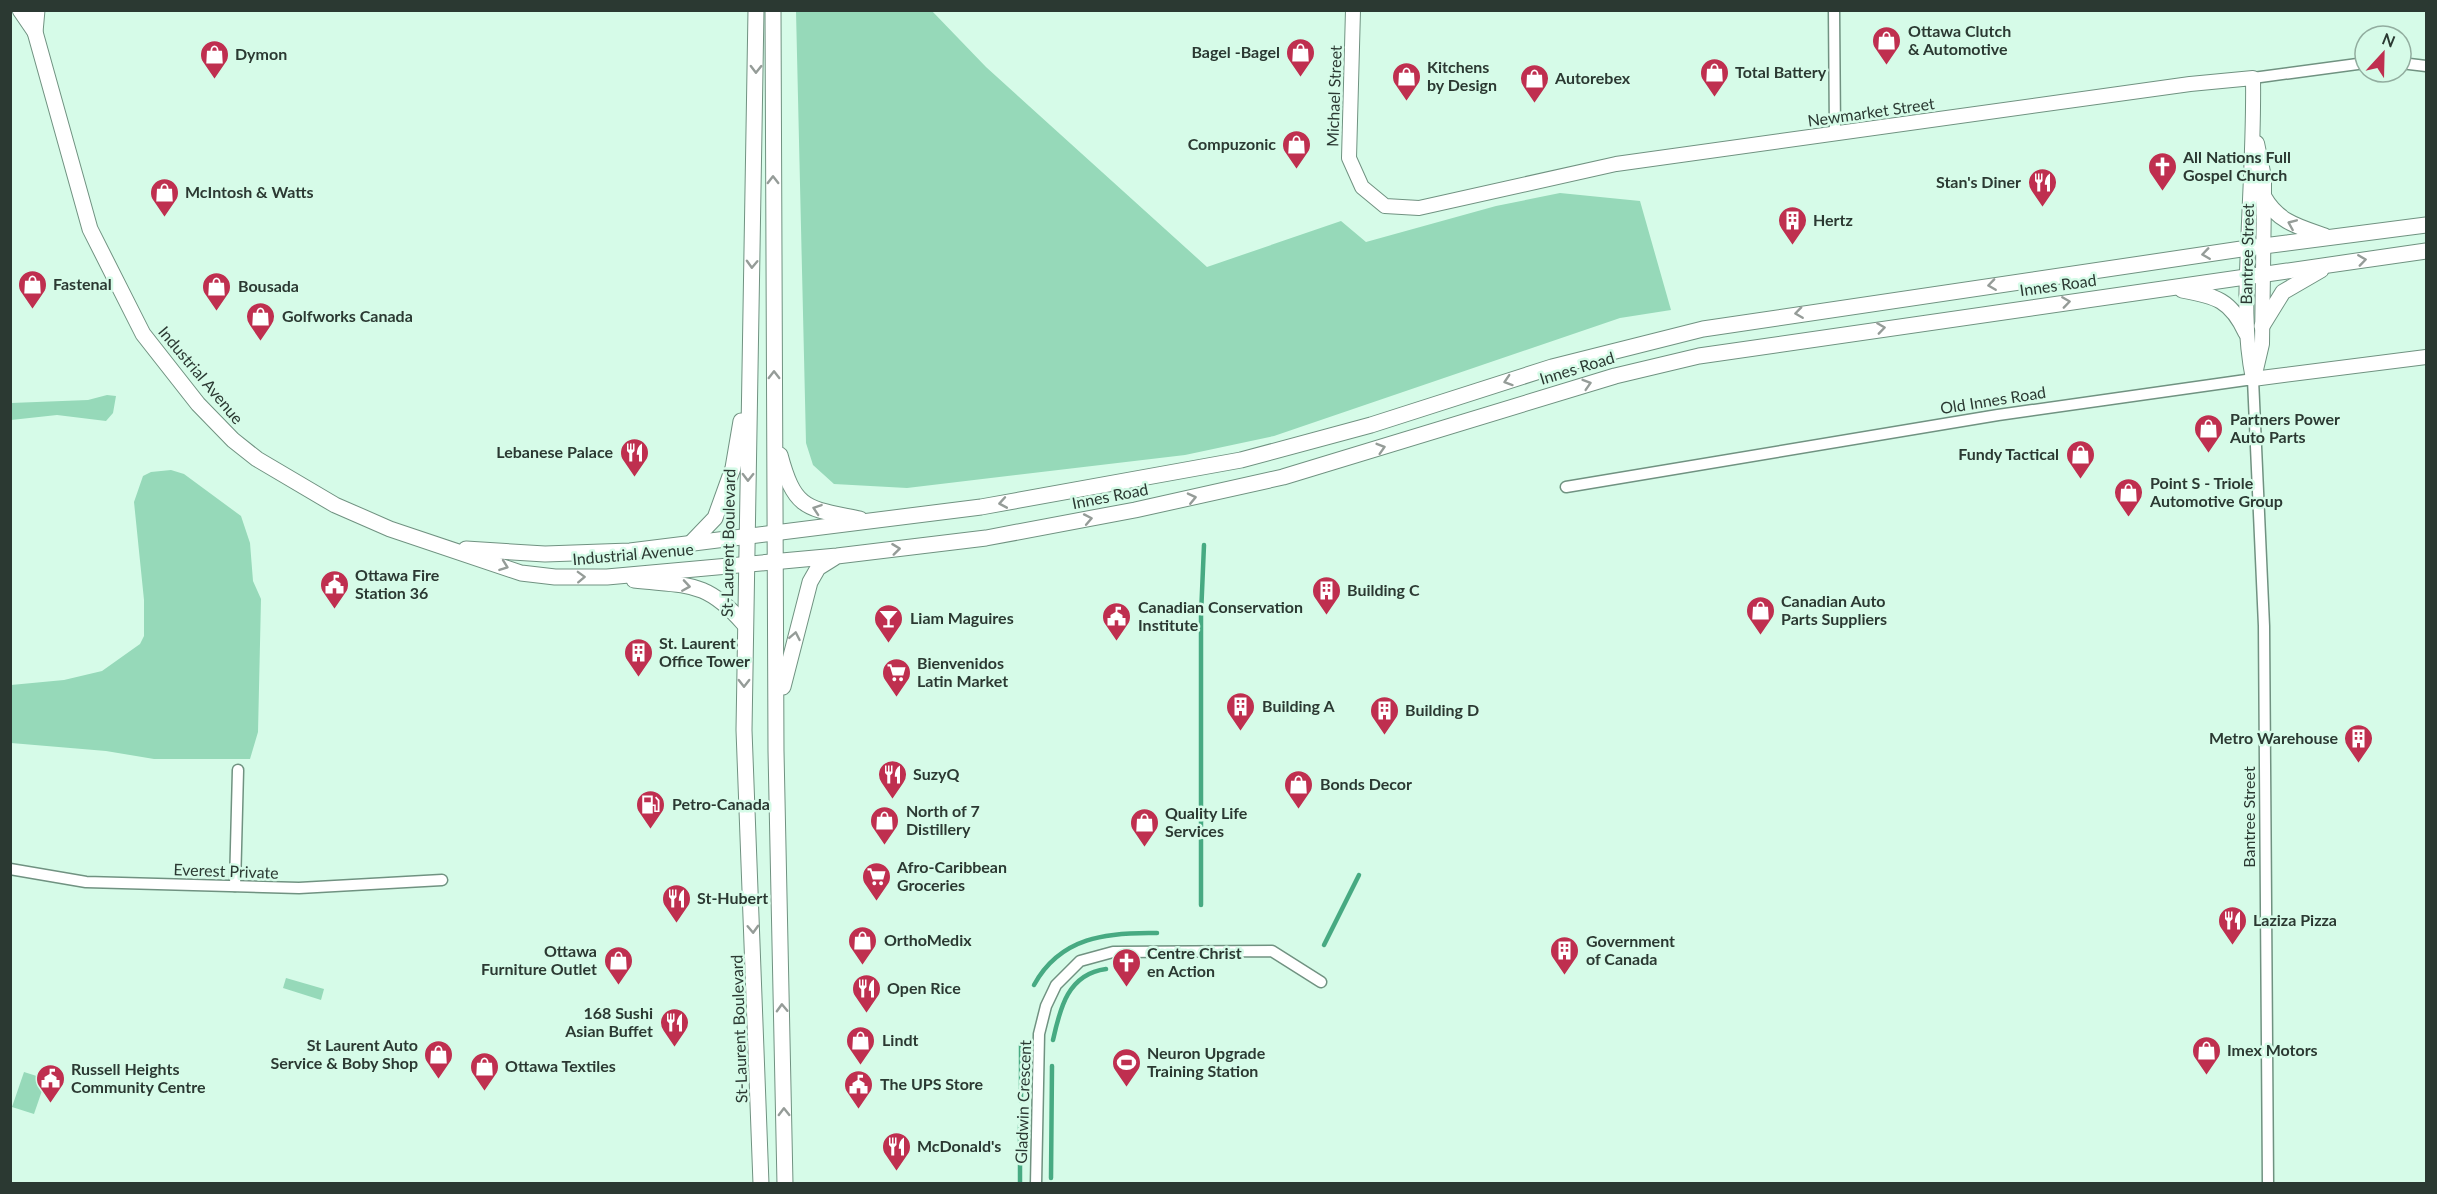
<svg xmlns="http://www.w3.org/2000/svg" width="2437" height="1194" font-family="Lato,sans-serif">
<rect width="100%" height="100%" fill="#d6fbe8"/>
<g fill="#96d9b9">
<polygon points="796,11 932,11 986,67 1207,267 1341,221 1366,242 1496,206 1560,193 1640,201 1671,310 1620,318 1274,436 1185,455 907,488 834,484 813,465 806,443"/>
<polygon points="107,395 116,396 113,413 106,421 57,415 11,420 11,403 88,400"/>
<polygon points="171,470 184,474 241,516 250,543 253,581 261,599 258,732 250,759 154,759 106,751 11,743 11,685 64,680 102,671 140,644 144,636 144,600 134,502 143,476 151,472"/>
<polygon points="286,978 324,989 321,1000 283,988"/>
<polygon points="24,1072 46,1079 34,1114 12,1107"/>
</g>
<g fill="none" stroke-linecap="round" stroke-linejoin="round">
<g stroke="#47aa82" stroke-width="4.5">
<polyline points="1201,905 1201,615 1204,545"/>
<polyline points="1324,945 1359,875"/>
<path d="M 1034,985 C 1060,937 1107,932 1157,933"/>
<path d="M 1053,1040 C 1060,1008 1068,974 1106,969"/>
<polyline points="1021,1101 1021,1043"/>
<polyline points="1020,1125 1020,1184"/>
<polyline points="1051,1178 1052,1066"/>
</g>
<defs>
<g id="minor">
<polyline points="1834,10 1835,134"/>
<polyline points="2401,63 2426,66"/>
<polyline points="2253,78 2365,63"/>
<polyline points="1566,487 1998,415 2253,379 2264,626 2268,1184"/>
<polyline points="10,869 86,882 299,888 442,880"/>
<polyline points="235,886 238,770"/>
<polyline points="1036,1184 1039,1034 1046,1006 1056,985 1080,961 1113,952 1272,951 1321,982"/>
</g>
<g id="tertiary">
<path d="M 1353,10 L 1349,158 L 1362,187 L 1385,206 L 1419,208 L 1616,164 L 2190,84 L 2253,78 C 2254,134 2250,191 2248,247 C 2246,292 2244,335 2253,379"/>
<polyline points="2255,374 2262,344 2264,197 2264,177 2257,143"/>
<polyline points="2253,379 2426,357"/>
</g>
<g id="secondary">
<polyline points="20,10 35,32"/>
<polyline points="37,10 35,32 90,229 143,334 198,404 233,440 257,459 335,505 390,529 521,573 555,577 607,577 837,556 986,538 1135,510 1283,477 1615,376 1699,356 2426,251"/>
<polyline points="756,10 744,730 761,1184"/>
<polyline points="773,10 776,751 785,1184"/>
<path d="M 2264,197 C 2278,222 2299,227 2325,236"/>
<path d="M 2182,290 C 2216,296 2231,300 2246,333"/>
<polyline points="2262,326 2283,292 2321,270"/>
<path d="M 780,455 C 795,511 807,508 860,519"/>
<polyline points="691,543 715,518 733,468 741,421"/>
<polyline points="466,549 545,554 630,551 981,507 1241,460 1371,425 1552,367 1703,329 2248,248 2426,225"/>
<path d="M 634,580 C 688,586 706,580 744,624"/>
<polyline points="783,687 810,582 818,568 834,558"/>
</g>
</defs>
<use href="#minor" stroke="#709281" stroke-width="13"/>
<use href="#tertiary" stroke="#709281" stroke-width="16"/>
<use href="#secondary" stroke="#709281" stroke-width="17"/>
<use href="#minor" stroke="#fff" stroke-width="10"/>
<use href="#tertiary" stroke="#fff" stroke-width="14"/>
<use href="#secondary" stroke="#fff" stroke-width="15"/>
</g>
<defs><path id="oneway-chevron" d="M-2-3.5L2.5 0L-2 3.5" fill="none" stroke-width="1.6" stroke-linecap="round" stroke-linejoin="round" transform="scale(1.5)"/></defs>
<g stroke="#959c98">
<use href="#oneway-chevron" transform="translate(756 69) rotate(91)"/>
<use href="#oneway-chevron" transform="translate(773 180) rotate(-90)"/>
<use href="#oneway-chevron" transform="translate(2292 224) rotate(-157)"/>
<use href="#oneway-chevron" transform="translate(2206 254) rotate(172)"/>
<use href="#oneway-chevron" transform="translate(2362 260) rotate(-8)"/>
<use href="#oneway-chevron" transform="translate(752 264) rotate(92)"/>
<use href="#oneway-chevron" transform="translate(1992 285) rotate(172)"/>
<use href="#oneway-chevron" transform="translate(2066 302) rotate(-8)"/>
<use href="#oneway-chevron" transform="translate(1799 313) rotate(172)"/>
<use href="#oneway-chevron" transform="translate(1881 328) rotate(-8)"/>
<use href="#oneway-chevron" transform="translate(774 375) rotate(-90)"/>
<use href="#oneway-chevron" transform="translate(1508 381) rotate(162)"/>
<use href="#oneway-chevron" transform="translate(1587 384) rotate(-17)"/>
<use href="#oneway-chevron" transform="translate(1381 448) rotate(-17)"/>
<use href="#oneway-chevron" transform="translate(748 477) rotate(91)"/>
<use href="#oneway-chevron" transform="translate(1192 498) rotate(-13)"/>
<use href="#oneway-chevron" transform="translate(1003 503) rotate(170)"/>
<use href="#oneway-chevron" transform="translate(817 509) rotate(-161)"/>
<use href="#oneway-chevron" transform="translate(1088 519) rotate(-11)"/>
<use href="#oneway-chevron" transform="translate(896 549) rotate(-7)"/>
<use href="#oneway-chevron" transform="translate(504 566) rotate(20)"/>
<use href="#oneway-chevron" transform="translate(581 577) rotate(-2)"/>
<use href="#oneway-chevron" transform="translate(686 586) rotate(9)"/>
<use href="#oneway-chevron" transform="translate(795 636) rotate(-79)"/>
<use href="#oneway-chevron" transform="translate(744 683) rotate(90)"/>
<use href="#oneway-chevron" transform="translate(753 929) rotate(88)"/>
<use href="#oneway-chevron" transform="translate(782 1008) rotate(-92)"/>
<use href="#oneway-chevron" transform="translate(784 1112) rotate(-91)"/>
</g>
<defs>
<symbol id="shop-pin" viewBox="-11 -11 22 30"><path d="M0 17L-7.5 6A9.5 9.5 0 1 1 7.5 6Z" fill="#bf2f4f" stroke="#d6fbe8"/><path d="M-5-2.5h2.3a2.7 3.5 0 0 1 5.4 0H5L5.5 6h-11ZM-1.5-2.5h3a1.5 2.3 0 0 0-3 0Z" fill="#fff"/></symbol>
<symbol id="church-pin" viewBox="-11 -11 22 30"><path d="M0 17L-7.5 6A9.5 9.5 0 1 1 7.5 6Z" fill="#bf2f4f" stroke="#d6fbe8"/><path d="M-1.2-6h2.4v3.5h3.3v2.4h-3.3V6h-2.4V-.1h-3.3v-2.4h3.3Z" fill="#fff"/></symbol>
<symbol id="restaurant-pin" viewBox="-11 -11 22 30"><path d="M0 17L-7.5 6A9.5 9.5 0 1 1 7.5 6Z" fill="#bf2f4f" stroke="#d6fbe8"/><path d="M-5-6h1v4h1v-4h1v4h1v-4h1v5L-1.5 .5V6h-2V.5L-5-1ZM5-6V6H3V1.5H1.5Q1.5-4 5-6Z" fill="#fff"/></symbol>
<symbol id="building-pin" viewBox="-11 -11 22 30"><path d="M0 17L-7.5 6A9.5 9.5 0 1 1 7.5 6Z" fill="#bf2f4f" stroke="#d6fbe8"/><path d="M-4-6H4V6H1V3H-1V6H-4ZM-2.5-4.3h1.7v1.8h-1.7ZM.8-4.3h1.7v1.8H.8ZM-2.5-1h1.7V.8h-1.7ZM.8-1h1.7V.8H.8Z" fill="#fff"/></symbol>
<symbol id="civic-pin" viewBox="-11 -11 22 30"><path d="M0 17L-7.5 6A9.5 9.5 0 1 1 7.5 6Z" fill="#bf2f4f" stroke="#d6fbe8"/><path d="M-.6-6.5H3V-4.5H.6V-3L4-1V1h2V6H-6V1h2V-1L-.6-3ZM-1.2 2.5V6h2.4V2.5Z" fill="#fff"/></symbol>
<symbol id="bar-pin" viewBox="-11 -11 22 30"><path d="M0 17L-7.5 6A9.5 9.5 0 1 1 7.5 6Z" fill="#bf2f4f" stroke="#d6fbe8"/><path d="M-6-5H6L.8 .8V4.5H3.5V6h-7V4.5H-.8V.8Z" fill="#fff"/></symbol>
<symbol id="supermarket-pin" viewBox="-11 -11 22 30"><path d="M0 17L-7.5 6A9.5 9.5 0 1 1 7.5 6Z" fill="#bf2f4f" stroke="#d6fbe8"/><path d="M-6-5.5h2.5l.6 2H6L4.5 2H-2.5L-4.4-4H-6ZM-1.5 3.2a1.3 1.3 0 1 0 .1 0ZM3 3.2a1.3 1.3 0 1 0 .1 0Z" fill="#fff"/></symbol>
<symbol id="fuel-pin" viewBox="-11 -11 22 30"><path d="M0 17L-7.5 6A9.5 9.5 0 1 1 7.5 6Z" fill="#bf2f4f" stroke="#d6fbe8"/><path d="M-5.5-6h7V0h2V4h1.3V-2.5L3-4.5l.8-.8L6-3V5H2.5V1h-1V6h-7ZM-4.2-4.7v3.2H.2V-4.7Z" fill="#fff"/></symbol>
<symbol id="stadium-pin" viewBox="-11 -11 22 30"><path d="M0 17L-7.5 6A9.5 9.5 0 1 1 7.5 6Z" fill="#bf2f4f" stroke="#d6fbe8"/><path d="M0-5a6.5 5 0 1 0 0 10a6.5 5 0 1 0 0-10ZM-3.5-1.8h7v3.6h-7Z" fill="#fff"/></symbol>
</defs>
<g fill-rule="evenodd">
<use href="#shop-pin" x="1870" y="24" width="33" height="45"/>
<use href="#shop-pin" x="1284" y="36" width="33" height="45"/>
<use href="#shop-pin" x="198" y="38" width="33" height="45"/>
<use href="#shop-pin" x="1698" y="56" width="33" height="45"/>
<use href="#shop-pin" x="1390" y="60" width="33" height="45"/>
<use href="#shop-pin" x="1518" y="62" width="33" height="45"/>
<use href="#shop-pin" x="1280" y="128" width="33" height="45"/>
<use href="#church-pin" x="2146" y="150" width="33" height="45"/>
<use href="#restaurant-pin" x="2026" y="166" width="33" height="45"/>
<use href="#shop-pin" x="148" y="176" width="33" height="45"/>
<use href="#building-pin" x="1776" y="204" width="33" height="45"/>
<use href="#shop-pin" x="16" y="268" width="33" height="45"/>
<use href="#shop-pin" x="200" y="270" width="33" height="45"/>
<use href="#shop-pin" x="244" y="300" width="33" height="45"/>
<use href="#shop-pin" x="2192" y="412" width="33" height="45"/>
<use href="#restaurant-pin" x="618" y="436" width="33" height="45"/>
<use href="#shop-pin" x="2064" y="438" width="33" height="45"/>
<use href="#shop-pin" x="2112" y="476" width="33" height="45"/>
<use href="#civic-pin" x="318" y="568" width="33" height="45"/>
<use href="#building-pin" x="1310" y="574" width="33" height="45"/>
<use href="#shop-pin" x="1744" y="594" width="33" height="45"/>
<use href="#civic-pin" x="1100" y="600" width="33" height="45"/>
<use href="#bar-pin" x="872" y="602" width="33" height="45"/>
<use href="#building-pin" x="622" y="636" width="33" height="45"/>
<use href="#supermarket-pin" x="880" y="656" width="33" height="45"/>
<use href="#building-pin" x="1224" y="690" width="33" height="45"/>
<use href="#building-pin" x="1368" y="694" width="33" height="45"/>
<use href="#building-pin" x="2342" y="722" width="33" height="45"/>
<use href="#restaurant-pin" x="876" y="758" width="33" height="45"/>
<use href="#shop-pin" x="1282" y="768" width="33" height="45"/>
<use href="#fuel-pin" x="634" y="788" width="33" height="45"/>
<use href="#shop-pin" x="868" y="804" width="33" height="45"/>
<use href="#shop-pin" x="1128" y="806" width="33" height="45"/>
<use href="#supermarket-pin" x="860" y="860" width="33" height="45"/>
<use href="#restaurant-pin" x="660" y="882" width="33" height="45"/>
<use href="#restaurant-pin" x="2216" y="904" width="33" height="45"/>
<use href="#shop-pin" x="846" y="924" width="33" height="45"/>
<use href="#building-pin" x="1548" y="934" width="33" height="45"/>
<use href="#shop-pin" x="602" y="944" width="33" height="45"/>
<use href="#church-pin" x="1110" y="946" width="33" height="45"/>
<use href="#restaurant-pin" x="850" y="972" width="33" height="45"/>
<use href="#restaurant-pin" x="658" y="1006" width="33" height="45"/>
<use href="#shop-pin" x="844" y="1024" width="33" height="45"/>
<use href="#shop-pin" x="2190" y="1034" width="33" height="45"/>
<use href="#shop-pin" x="422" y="1038" width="33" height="45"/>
<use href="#stadium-pin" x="1110" y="1046" width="33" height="45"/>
<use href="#shop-pin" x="468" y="1050" width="33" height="45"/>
<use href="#civic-pin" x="34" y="1062" width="33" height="45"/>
<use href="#civic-pin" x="842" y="1068" width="33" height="45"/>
<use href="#restaurant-pin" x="880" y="1130" width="33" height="45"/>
</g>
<g text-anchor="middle" stroke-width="5" stroke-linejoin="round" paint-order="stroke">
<g font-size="16" font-weight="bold" fill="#2b3932" stroke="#d6fbe8" text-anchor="start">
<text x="1908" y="37">Ottawa Clutch<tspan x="1908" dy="18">&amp; Automotive</tspan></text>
<text x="1280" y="58" text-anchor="end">Bagel -Bagel</text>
<text x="235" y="60">Dymon</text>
<text x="1427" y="73">Kitchens<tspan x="1427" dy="18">by Design</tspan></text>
<text x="1735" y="78">Total Battery</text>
<text x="1555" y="84">Autorebex</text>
<text x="1276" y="150" text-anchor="end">Compuzonic</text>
<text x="2183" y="163">All Nations Full<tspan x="2183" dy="18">Gospel Church</tspan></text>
<text x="2021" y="188" text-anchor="end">Stan's Diner</text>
<text x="185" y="198">McIntosh &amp; Watts</text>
<text x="1813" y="226">Hertz</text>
<text x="53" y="290">Fastenal</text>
<text x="238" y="292">Bousada</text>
<text x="282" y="322">Golfworks Canada</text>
<text x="2230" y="425">Partners Power<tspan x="2230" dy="18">Auto Parts</tspan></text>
<text x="613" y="458" text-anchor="end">Lebanese Palace</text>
<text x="2059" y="460" text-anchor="end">Fundy Tactical</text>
<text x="2150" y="489">Point S - Triole<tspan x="2150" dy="18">Automotive Group</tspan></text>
<text x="355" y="581">Ottawa Fire<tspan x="355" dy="18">Station 36</tspan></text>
<text x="1347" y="596">Building C</text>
<text x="1781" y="607">Canadian Auto<tspan x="1781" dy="18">Parts Suppliers</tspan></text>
<text x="1138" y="613">Canadian Conservation<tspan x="1138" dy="18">Institute</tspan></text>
<text x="910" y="624">Liam Maguires</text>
<text x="659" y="649">St. Laurent<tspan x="659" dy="18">Office Tower</tspan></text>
<text x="917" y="669">Bienvenidos<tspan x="917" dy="18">Latin Market</tspan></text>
<text x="1262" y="712">Building A</text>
<text x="1405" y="716">Building D</text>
<text x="2338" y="744" text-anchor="end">Metro Warehouse</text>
<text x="913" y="780">SuzyQ</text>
<text x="1320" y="790">Bonds Decor</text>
<text x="672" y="810">Petro-Canada</text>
<text x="906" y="817">North of 7<tspan x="906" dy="18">Distillery</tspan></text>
<text x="1165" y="819">Quality Life<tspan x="1165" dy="18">Services</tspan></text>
<text x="897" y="873">Afro-Caribbean<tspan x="897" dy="18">Groceries</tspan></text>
<text x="697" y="904">St-Hubert</text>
<text x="2253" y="926">Laziza Pizza</text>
<text x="884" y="946">OrthoMedix</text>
<text x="1586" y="947">Government<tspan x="1586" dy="18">of Canada</tspan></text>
<text x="597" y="957" text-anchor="end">Ottawa<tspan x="597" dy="18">Furniture Outlet</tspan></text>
<text x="1147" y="959">Centre Christ<tspan x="1147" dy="18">en Action</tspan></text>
<text x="887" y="994">Open Rice</text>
<text x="653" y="1019" text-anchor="end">168 Sushi<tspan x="653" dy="18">Asian Buffet</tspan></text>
<text x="882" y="1046">Lindt</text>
<text x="418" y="1051" text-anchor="end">St Laurent Auto<tspan x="418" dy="18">Service &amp; Boby Shop</tspan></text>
<text x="2227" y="1056">Imex Motors</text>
<text x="1147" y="1059">Neuron Upgrade<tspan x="1147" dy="18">Training Station</tspan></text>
<text x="505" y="1072">Ottawa Textiles</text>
<text x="71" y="1075">Russell Heights<tspan x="71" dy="18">Community Centre</tspan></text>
<text x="880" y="1090">The UPS Store</text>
<text x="917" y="1152">McDonald's</text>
</g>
<g font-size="16" fill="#2b3932" stroke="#d6fbe8">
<text transform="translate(1334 96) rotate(-88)" y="6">Michael Street</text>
<text transform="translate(1871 112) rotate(-8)" y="6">Newmarket Street</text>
<text transform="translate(2247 254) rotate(-89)" y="6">Bantree Street</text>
<text transform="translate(2058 285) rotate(-8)" y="6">Innes Road</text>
<text transform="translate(1577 368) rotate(-17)" y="6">Innes Road</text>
<text transform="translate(201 375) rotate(50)" y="6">Industrial Avenue</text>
<text transform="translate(1993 400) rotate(-9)" y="6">Old Innes Road</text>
<text transform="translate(1110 496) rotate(-11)" y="6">Innes Road</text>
<text transform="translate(728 543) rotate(-89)" y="6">St-Laurent Boulevard</text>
<text transform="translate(633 554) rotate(-5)" y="6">Industrial Avenue</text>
<text transform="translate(2249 817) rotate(-90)" y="6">Bantree Street</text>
<text transform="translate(226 871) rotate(2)" y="6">Everest Private</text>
<text transform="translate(739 1029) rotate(-92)" y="6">St-Laurent Boulevard</text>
<text transform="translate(1023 1102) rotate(-88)" y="6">Gladwin Crescent</text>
</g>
</g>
<rect width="2437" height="1194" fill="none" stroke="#2b3932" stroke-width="24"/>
<g transform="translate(2383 54) rotate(22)"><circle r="28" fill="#d6fbe8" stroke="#92ad9f" stroke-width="1.5"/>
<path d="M0-4.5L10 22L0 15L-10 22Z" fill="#bf2f4f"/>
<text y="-9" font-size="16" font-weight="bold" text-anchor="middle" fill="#2b3932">N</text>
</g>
</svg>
